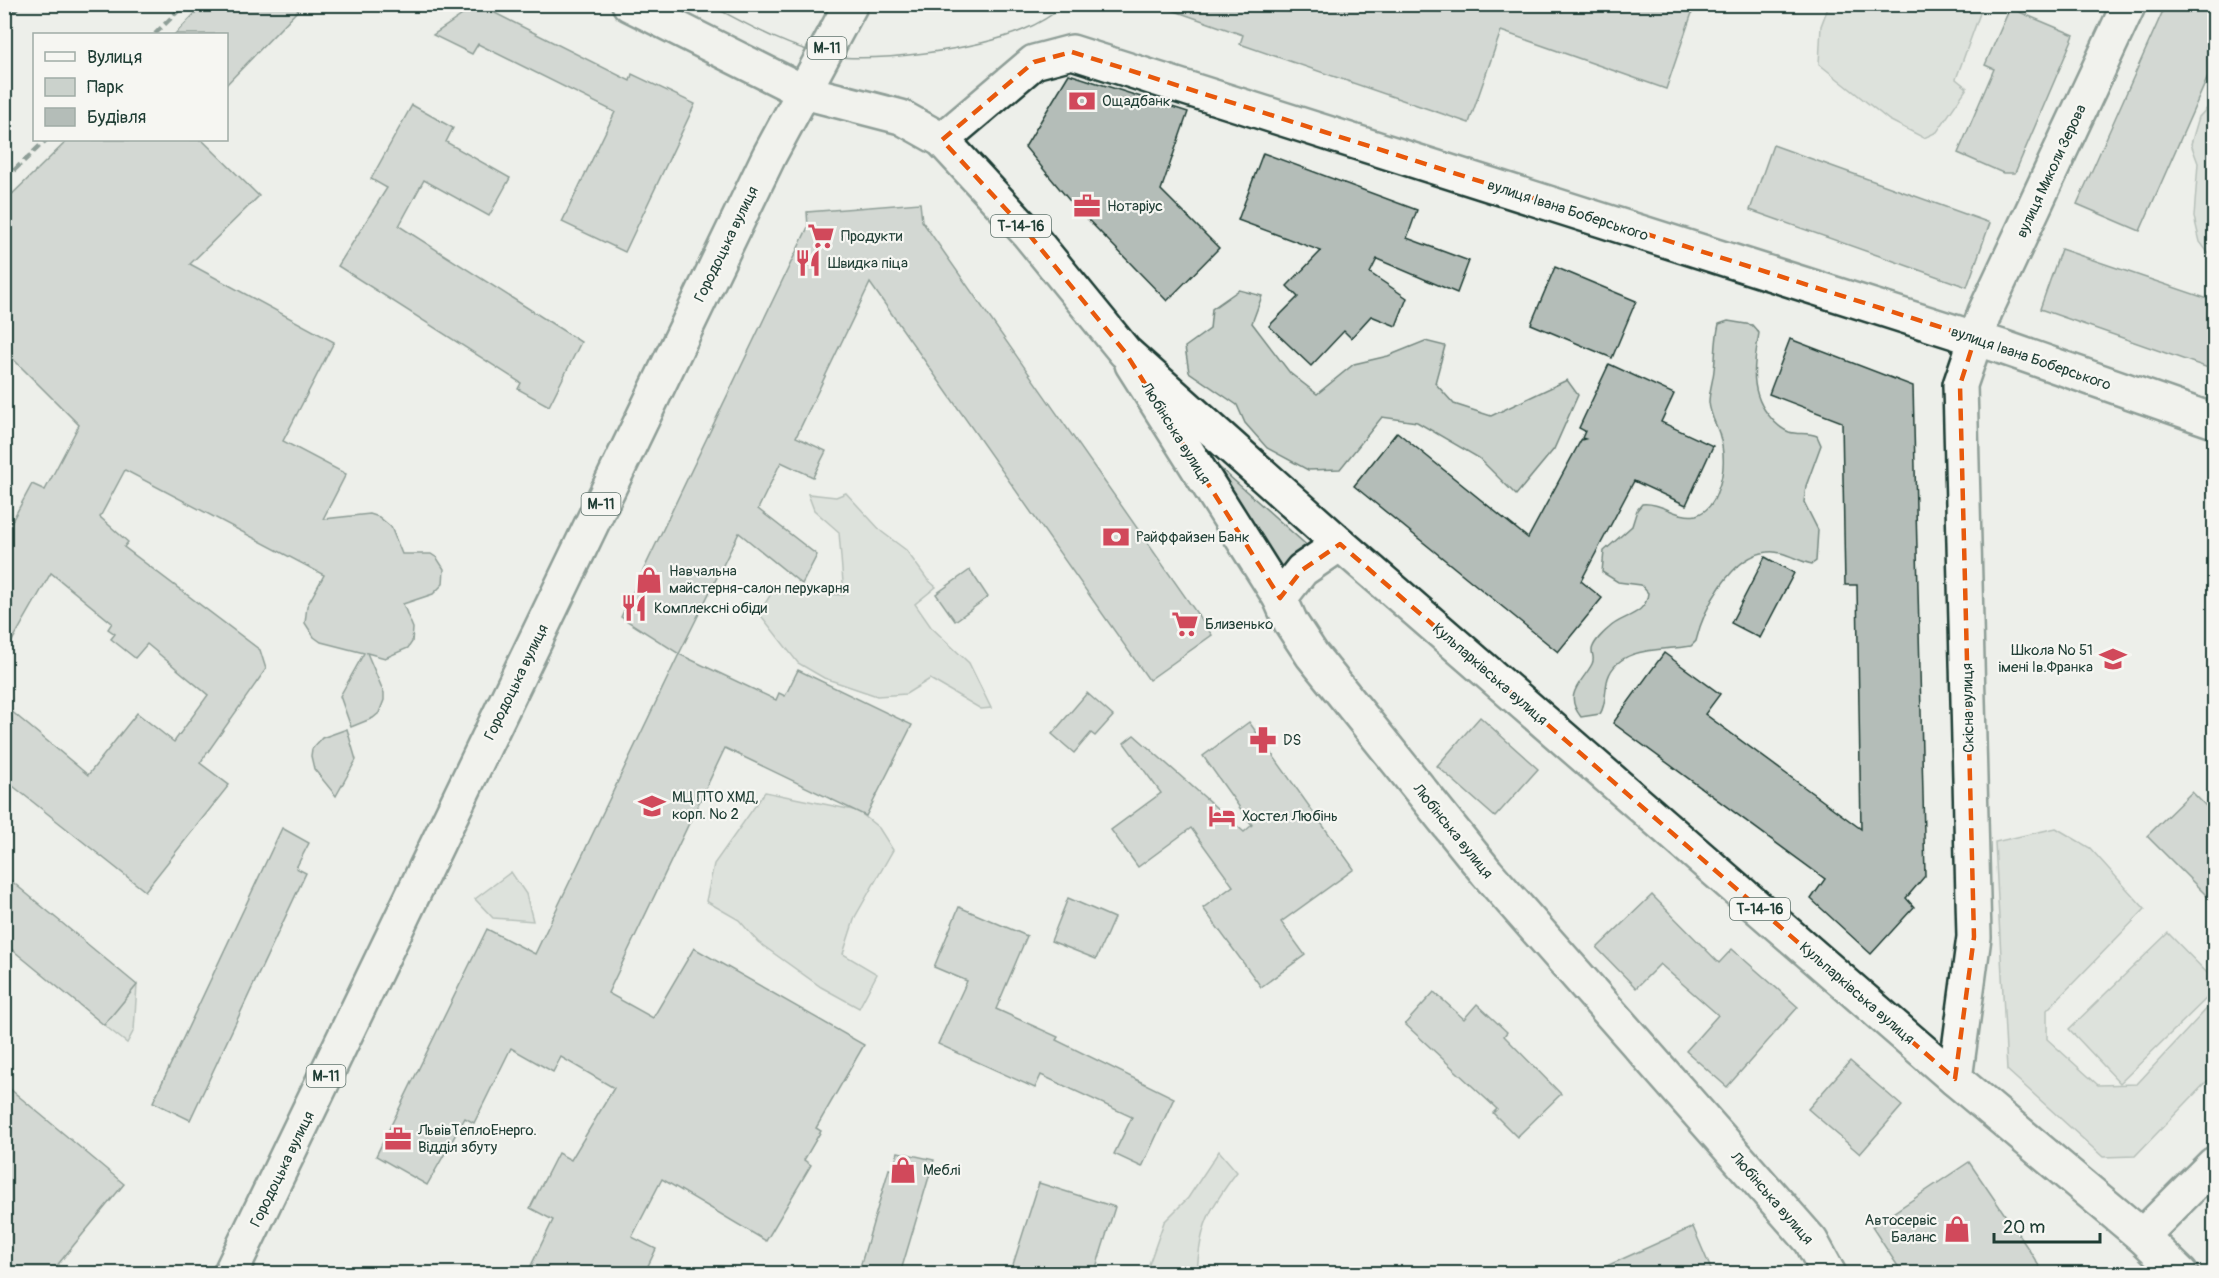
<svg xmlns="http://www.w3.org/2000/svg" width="2219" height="1278" font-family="Pangolin,sans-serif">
<rect width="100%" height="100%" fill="#edefea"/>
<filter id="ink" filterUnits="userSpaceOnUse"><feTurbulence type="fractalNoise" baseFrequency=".0167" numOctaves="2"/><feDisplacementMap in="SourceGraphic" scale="12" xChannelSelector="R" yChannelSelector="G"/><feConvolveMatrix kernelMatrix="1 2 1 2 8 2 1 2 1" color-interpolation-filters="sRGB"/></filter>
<g filter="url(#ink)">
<g fill="#cbd2cc" stroke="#758880" stroke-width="1.5">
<polygon points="1829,5 1983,5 1956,79 1967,88 1937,132 1924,138 1889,120 1819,64 1821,26"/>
<polygon points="2214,101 2214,271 2212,258 2200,242 2194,217 2198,163 2191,144 2199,117"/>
<polygon points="1239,290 1262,296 1252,323 1290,373 1317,394 1354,364 1388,356 1425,341 1445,346 1435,383 1454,404 1491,416 1567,380 1578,395 1554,449 1516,495 1479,458 1417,422 1382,417 1340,469 1308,470 1267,448 1245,423 1237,405 1189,372 1185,347 1210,329 1212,309"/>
<path d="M 1728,321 L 1752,325 L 1759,333 C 1754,363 1748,393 1771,418 C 1776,424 1781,429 1789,432 C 1798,435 1807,432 1817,436 L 1821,445 L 1806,486 L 1804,502 L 1818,530 L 1816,561 L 1812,564 C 1798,561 1782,550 1768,552 C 1731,555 1703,610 1696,641 L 1691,646 C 1664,651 1619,645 1608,678 C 1604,691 1607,703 1600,714 L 1581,717 C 1562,693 1583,682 1592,664 C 1595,658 1592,656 1592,650 C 1593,643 1603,633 1609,628 C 1622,615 1646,616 1648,593 L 1641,585 L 1618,582 L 1602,572 L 1604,551 L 1632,526 L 1637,510 L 1642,504 C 1661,502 1679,519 1696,515 C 1707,512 1714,502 1717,492 C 1725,473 1725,453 1719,433 C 1715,422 1710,414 1709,402 C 1709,392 1713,381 1714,370 C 1716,354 1715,340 1719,324 Z"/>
<polygon points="1219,467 1312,550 1285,576"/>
<polygon points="846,493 882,532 906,550 927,579 936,587 915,604 931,627 969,663 991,708 981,709 930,679 906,694 877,696 824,678 798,663 759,613 776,586 803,593 844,595 839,532 814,510 808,494 836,497"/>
<polygon points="765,792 858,811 879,828 893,850 855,917 843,954 877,974 859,1008 821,987 758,942 739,920 706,901 714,864"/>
<polygon points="2056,828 2090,848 2145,909 2047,1010 2047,1039 2098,1085 2137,1084 2214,1001 2214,1074 2135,1156 2103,1157 2007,1070 1995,842"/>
<polygon points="511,872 526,894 533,921 493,918 475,899"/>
<polygon points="2168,933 2214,980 2214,991 2120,1083 2069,1029"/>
<polygon points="137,985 134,1030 127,1043 104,1025"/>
<path d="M 1219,1151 L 1237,1172 C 1208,1210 1200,1226 1197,1273 L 1146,1273 L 1164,1222 L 1188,1198 Z"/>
</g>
<g fill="#b4bdb8" stroke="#1f3d34" stroke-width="1.5">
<polygon points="204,4 304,4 226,85 226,34 175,34"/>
<polygon points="469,4 477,4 630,81 632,74 695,104 625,252 562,222 615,112 478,44 472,54 433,35 465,13"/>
<polygon points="1170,4 1695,4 1666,89 1501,31 1469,123 1240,44 1243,35 1169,9"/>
<polygon points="2166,4 2214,4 2214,63 2140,231 2077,204"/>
<polygon points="2010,8 2074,35 2015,173 2003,173 1958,153 1994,69 1985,65"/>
<polygon points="1069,74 1188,112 1161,190 1219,248 1167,301 1069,200 1025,147"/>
<polygon points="412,105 453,128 446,142 510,178 489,216 424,180 399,226 581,342 549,406 518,389 521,383 338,266 387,188 371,179"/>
<polygon points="68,140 202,140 259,196 190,264 334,342 283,441 346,474 323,519 370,514 379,517 391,527 402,554 431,554 437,558 444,569 443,584 433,594 403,604 413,628 412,642 408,648 385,658 367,653 384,693 384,700 379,713 373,718 351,727 340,696 364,653 321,642 314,637 305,623 307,606 324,575 125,470 100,517 128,542 124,547 260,650 266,669 200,763 229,785 145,891 4,779 4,705 88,775 137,713 174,742 208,695 147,644 135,658 111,639 115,634 108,629 112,623 51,573 4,655 4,536 32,484 45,490 79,425 4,350 4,202"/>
<polygon points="1773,145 1990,223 1967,287 1750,210"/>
<polygon points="1263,153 1417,210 1407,238 1469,261 1457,293 1377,259 1370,273 1407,298 1396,326 1371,316 1351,338 1344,331 1311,366 1269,326 1298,297 1287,286 1321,251 1238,220"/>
<polygon points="920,203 922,221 1212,635 1149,680 870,283 796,437 826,451 813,477 781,462 758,509 817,555 802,584 739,533 679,654 621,617 808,227 807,212"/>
<polygon points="2061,249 2214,301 2214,370 2040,309"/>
<polygon points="1555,267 1636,301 1612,358 1531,324"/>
<polygon points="1790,339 1913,386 1925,876 1906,898 1914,907 1871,954 1811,899 1825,879 1613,723 1664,653 1720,694 1705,714 1861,829 1857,585 1845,585 1842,422 1769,394"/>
<polygon points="1609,364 1674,394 1661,422 1713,446 1686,505 1634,481 1581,581 1602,598 1558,652 1354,486 1397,432 1528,538 1581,440 1585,439 1582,438 1585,431 1579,428"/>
<polygon points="1765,557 1794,573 1760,638 1731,623"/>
<polygon points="970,570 988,597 955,621 936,594"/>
<polygon points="679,654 776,700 779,693 785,696 798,670 912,725 866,816 725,748 608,993 653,1018 694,948 864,1045 816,1128 821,1131 804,1160 811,1165 766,1241 662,1179 632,1237 656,1249 644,1274 527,1274 553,1220 530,1208 558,1153 571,1160 614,1088 561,1057 553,1072 511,1048 474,1123 465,1118 427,1185 376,1156 487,929 535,954"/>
<polygon points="1087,693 1113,716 1095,736 1091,733 1074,753 1052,734"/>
<polygon points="1480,717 1538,769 1495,817 1437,766"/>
<polygon points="1249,722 1354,869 1281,922 1305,955 1261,987 1203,908 1233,886 1191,828 1138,867 1111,830 1161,793 1124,743 1134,735 1244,832 1252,825 1203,756"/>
<polygon points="347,729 356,760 336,796 314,769 311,756 312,749 322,738"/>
<polygon points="2192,792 2214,814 2214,903 2147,836"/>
<polygon points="282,828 309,843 296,868 306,873 190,1120 153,1102"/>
<polygon points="4,875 137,985 104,1025 4,943"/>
<polygon points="1652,895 1719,963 1732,949 1798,1007 1727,1087 1686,1051 1718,1015 1660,964 1636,988 1597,948"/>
<polygon points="1068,898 1114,918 1096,959 1051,941"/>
<polygon points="959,907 1027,936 996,1009 1058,1037 1056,1040 1174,1098 1142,1167 1114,1154 1132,1117 1041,1075 1035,1088 938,1044 967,981 934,967"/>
<polygon points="1434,992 1464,1019 1477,1004 1507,1032 1504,1036 1561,1094 1517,1137 1493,1113 1497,1109 1405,1024"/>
<polygon points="1850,1061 1902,1106 1860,1154 1808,1109"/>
<polygon points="4,1084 124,1184 50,1274 4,1274"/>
<polygon points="898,1152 934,1160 900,1274 858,1274 889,1169 893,1170"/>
<polygon points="1969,1162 2029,1250 2044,1274 1903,1274 1872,1227"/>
<polygon points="1039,1183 1115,1207 1094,1274 1010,1274"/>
<polygon points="1693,1227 1713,1274 1589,1274"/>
</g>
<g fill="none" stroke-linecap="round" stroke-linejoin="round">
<defs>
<g id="minor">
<polyline points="942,140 1034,62 1072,52 2002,347 2214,421"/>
<polyline points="1955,1079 1974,937 1960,385 1985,312 2129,4"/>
<polyline points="2142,1236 2214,1164"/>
</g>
<g id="secondary">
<polyline points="1132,364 1280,598 1291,623 1312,655 1487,873 1811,1241 1829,1274"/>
<polyline points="1280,598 1302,570 1340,544"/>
</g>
<g id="primary">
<polyline points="629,4 804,92 901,117 942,140 1027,232 1125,352 1340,544 1955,1079 2142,1236 2181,1274"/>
<polyline points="230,1274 769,156 851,4"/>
</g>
</defs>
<use href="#minor" stroke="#1f3d34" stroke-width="38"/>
<use href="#secondary" stroke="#1f3d34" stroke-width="38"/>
<use href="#primary" stroke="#1f3d34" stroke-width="38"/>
<use href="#minor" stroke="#f6f6f2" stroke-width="33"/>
<use href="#secondary" stroke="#f6f6f2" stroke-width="33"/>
<use href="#primary" stroke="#f6f6f2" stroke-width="33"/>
<path stroke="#1f3d34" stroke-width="1.5" d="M 708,4 C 745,23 784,46 825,55 C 873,64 978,49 1023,30 C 1038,24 1054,14 1066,4"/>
<g stroke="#1f3d34" stroke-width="4.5" stroke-dasharray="9 4.5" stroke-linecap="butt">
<polyline points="4,22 20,4"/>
<polyline points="155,34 185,4"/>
<polyline points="4,180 46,140"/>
</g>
</g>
</g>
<path d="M0 0H2219V1278H0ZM 1072,52 L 1975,338 L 1960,385 L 1974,937 L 1955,1079 L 1340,544 L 1302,570 L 1280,598 L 1125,352 L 1027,232 L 942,140 L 1034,62 Z" fill="#edefea" fill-opacity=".55" fill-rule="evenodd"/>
<path fill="none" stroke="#e8590c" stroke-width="4.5" stroke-dasharray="12 8" stroke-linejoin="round" d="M 1072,52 L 1975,338 L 1960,385 L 1974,937 L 1955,1079 L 1340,544 L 1302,570 L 1280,598 L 1125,352 L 1027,232 L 942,140 L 1034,62 Z"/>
<defs>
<symbol id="bank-bare" viewBox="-9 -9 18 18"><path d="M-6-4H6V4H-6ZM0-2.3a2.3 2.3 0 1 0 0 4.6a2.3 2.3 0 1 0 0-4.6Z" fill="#d1495b" stroke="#f6f6f2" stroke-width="2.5" paint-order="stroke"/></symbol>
<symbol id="office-bare" viewBox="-9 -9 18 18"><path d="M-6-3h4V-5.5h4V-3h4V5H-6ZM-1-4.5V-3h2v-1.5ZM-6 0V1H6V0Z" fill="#d1495b" stroke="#f6f6f2" stroke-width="2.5" paint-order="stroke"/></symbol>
<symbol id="supermarket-bare" viewBox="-9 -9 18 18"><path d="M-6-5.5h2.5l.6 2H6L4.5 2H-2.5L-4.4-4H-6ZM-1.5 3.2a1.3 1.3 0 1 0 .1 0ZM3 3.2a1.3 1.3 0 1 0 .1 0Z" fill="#d1495b" stroke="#f6f6f2" stroke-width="2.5" paint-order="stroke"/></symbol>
<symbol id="restaurant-bare" viewBox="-9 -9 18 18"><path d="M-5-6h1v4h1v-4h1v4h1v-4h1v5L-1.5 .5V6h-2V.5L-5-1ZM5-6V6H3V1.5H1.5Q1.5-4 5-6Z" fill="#d1495b" stroke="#f6f6f2" stroke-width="2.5" paint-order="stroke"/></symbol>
<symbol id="shop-bare" viewBox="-9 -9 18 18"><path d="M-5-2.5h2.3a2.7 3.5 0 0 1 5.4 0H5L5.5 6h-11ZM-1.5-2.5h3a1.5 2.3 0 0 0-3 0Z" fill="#d1495b" stroke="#f6f6f2" stroke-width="2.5" paint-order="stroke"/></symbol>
<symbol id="school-bare" viewBox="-9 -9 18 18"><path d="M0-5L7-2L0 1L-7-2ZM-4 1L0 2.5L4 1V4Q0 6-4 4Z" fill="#d1495b" stroke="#f6f6f2" stroke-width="2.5" paint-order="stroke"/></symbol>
<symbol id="pharmacy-bare" viewBox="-9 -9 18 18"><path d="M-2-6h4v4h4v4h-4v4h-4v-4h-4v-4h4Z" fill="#d1495b" stroke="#f6f6f2" stroke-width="2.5" paint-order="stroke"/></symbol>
<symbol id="university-bare" viewBox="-9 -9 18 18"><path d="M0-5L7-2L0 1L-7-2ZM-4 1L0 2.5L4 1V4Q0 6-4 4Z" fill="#d1495b" stroke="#f6f6f2" stroke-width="2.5" paint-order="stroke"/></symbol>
<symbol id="hotel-bare" viewBox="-9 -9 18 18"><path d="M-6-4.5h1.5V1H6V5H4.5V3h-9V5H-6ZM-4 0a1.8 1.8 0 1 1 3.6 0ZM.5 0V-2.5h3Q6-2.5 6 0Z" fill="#d1495b" stroke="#f6f6f2" stroke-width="2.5" paint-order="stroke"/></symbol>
</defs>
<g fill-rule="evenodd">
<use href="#bank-bare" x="1063" y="82" width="38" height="38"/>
<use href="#office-bare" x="1068" y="187" width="38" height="38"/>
<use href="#supermarket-bare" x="802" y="217" width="38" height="38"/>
<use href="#restaurant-bare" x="789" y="244" width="38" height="38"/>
<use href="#bank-bare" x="1097" y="518" width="38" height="38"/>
<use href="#shop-bare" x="630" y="561" width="38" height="38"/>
<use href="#restaurant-bare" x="615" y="589" width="38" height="38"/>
<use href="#supermarket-bare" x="1166" y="605" width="38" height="38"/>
<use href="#school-bare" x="2094" y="640" width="38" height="38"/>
<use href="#pharmacy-bare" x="1244" y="721" width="38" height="38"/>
<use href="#university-bare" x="633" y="787" width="38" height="38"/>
<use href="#hotel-bare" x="1203" y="797" width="38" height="38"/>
<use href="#office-bare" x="379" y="1120" width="38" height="38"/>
<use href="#shop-bare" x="884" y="1151" width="38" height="38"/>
<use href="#shop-bare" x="1938" y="1210" width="38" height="38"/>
</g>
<g text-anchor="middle" stroke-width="4.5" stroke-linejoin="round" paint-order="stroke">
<g fill="#f6f6f2" stroke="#60746d" stroke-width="1.5">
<rect x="807.5" y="37" width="39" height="22" rx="4.5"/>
<rect x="991" y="215" width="60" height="22" rx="4.5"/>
<rect x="581.5" y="493" width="39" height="22" rx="4.5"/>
<rect x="1730" y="898" width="60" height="22" rx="4.5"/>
<rect x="306.5" y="1065" width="39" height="22" rx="4.5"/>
</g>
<g font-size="14" font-weight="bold" fill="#1f3d34">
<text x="827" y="53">М-11</text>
<text x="1021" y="231">Т-14-16</text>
<text x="601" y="509">М-11</text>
<text x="1760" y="914">Т-14-16</text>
<text x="326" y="1081">М-11</text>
</g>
<g font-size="15" fill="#1f3d34" stroke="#f6f6f2" text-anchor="start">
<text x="1102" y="106">Ощадбанк</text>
<text x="1107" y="211">Нотаріус</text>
<text x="841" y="241">Продукти</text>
<text x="828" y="268">Швидка піца</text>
<text x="1136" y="542">Райффайзен Банк</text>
<text x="669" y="576">Навчальна<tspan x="669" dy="17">майстерня-салон перукарня</tspan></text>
<text x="654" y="613">Комплексні обіди</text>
<text x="1205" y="629">Близенько</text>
<text x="2093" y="655" text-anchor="end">Школа № 51<tspan x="2093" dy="17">імені Ів.Франка</tspan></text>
<text x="1283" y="745">DS</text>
<text x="672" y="802">МЦ ПТО ХМД,<tspan x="672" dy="17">корп. № 2</tspan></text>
<text x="1242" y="821">Хостел Любінь</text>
<text x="418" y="1135">ЛьвівТеплоЕнерго.<tspan x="418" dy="17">Відділ збуту</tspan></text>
<text x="923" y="1175">Меблі</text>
<text x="1937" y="1225" text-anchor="end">Автосервіс<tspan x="1937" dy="17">Баланс</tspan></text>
</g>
<g font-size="15" fill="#1f3d34" stroke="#f6f6f2">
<text transform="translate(2051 171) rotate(-65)" y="5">вулиця Миколи Зерова</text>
<text transform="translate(1568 210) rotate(18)" y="5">вулиця Івана Боберського</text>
<text transform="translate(726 244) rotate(-64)" y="5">Городоцька вулиця</text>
<text transform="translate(2031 358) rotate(19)" y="5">вулиця Івана Боберського</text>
<text transform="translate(1176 433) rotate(58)" y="5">Любінська вулиця</text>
<text transform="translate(1490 674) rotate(41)" y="5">Кульпарківська вулиця</text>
<text transform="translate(516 682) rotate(-64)" y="5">Городоцька вулиця</text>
<text transform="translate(1968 708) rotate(-91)" y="5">Скісна вулиця</text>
<text transform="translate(1453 831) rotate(51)" y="5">Любінська вулиця</text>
<text transform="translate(1857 993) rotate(41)" y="5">Кульпарківська вулиця</text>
<text transform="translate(282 1169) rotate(-64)" y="5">Городоцька вулиця</text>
<text transform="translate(1772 1198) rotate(49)" y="5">Любінська вулиця</text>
</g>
</g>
<rect width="2219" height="1278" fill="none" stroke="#f6f6f2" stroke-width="24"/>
<rect x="12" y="12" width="2195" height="1254" fill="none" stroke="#1f3d34" stroke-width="2" filter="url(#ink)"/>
<rect x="33" y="33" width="195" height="108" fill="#f6f6f2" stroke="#a0aca6" stroke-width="1.5"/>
<rect x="45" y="52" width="30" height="9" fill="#f6f6f2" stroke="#a0aca6" stroke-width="1.5"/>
<text x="87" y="63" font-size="18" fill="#1f3d34">Вулиця</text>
<rect x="45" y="78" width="30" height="18" fill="#cbd2cc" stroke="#a0aca6" stroke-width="1.5"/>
<text x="87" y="93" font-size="18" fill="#1f3d34">Парк</text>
<rect x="45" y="108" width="30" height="18" fill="#b4bdb8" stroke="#a0aca6" stroke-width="1.5"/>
<text x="87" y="123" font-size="18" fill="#1f3d34">Будівля</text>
<path d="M1994 1233v9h106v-9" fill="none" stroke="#1f3d34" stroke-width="3"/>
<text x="2003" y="1233" font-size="18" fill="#1f3d34" stroke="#f6f6f2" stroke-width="4.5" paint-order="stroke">20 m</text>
</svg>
